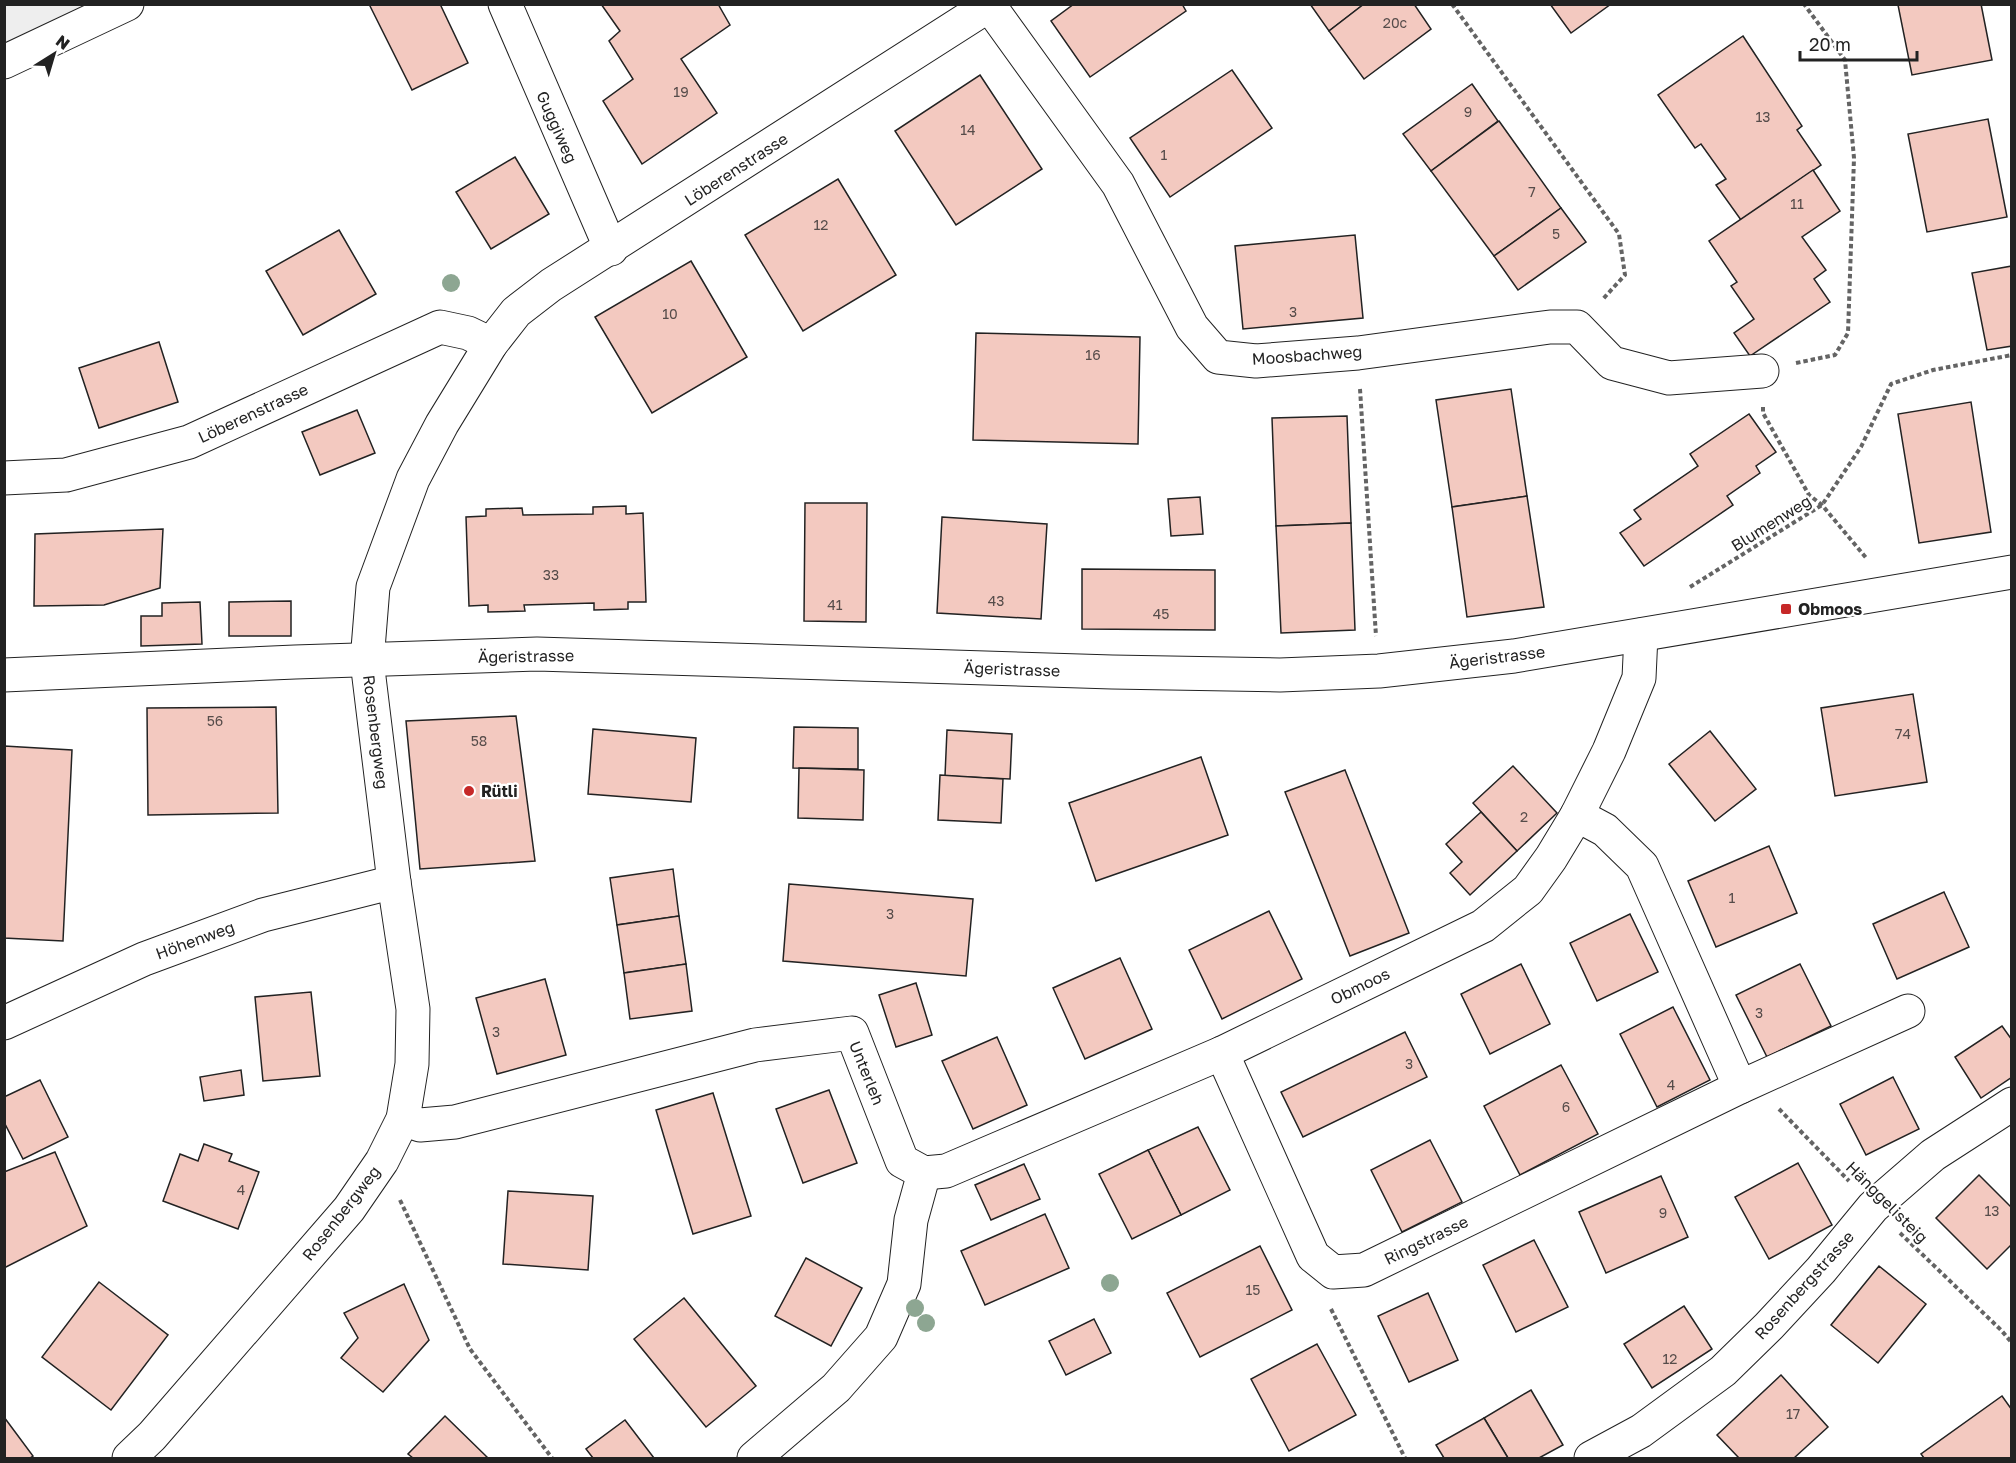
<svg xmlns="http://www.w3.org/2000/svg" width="2016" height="1463" font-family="'Golos Text',sans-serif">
<rect width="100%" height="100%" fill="#fff"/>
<polygon fill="#eee" stroke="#6f6f6f" stroke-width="1.5" points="5,4 126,5 5,61"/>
<g fill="#f3c9c0" stroke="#222" stroke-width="1.5">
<polygon points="369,4 440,4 468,63 412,90"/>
<polygon points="601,4 718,4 730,25 681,59 717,113 642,164 603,101 633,79 609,41 620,31"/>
<polygon points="1074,4 1182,4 1186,11 1090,77 1051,21"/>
<polygon points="1310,4 1364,4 1329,31"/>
<polygon points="1364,4 1414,4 1431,29 1364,79 1329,31"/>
<polygon points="1550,4 1611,4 1571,33"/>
<polygon points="1981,4 1992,60 1912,75 1898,5"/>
<polygon points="1743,36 1802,126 1797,130 1821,165 1741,220 1716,185 1726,179 1701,144 1695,148 1658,95"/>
<polygon points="1232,70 1272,128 1170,197 1130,138"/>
<polygon points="980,75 1042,169 956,225 895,131"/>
<polygon points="1472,84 1498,121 1431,171 1403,134"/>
<polygon points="1988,119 2007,217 1927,232 1908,134"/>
<polygon points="1499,121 1561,208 1494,256 1431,171"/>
<polygon points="515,157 549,214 491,249 456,192"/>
<polygon points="1813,170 1840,211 1802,237 1826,270 1814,279 1830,302 1750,356 1734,333 1754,319 1731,286 1737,282 1709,241"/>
<polygon points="838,179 896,275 803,331 745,235"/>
<polygon points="1561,208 1586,242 1518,290 1494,256"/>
<polygon points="339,230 376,294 303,335 266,271"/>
<polygon points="1355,235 1363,318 1243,329 1235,246"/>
<polygon points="691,261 747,357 652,413 595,317"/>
<polygon points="2012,266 2012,346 1987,350 1972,273"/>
<polygon points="976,333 1140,337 1138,444 973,440"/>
<polygon points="159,342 178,402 99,428 79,368"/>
<polygon points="1511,389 1527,496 1452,507 1436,400"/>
<polygon points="1971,402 1991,532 1919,543 1898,414"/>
<polygon points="357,410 375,453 320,475 302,432"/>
<polygon points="1749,414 1776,452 1756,466 1760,473 1727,496 1733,505 1644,566 1620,533 1641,519 1634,510 1698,466 1690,454"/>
<polygon points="1347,416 1351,523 1276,526 1272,418"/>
<polygon points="1527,496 1544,607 1467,617 1452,507"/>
<polygon points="1200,497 1203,534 1171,536 1168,499"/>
<polygon points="805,503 867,503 866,622 804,621"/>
<polygon points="626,506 626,514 643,513 646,602 628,602 628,609 594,610 594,603 524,605 525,611 488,612 488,605 469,606 466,517 486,516 486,509 522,508 523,515 593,514 593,507"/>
<polygon points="942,517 1047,524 1041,619 937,613"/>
<polygon points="1351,523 1355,630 1281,633 1276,526"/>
<polygon points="163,529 160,588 104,605 34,606 35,534"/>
<polygon points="1082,569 1215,570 1215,630 1082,629"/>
<polygon points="291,601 291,636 229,636 229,602"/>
<polygon points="200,602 202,644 141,646 141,616 162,616 162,603"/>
<polygon points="1913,694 1927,782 1835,796 1821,708"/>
<polygon points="276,707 278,813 148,815 147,708"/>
<polygon points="516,716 535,861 420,869 406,721"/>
<polygon points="794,727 858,728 858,769 793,768"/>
<polygon points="593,729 696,738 691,802 588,794"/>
<polygon points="947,730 1012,734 1010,779 945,776"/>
<polygon points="1710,731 1756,789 1715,821 1669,764"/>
<polygon points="4,746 72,750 63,941 4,938"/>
<polygon points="1201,757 1228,835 1096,881 1069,803"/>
<polygon points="1513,766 1557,813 1517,851 1473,803"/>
<polygon points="799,768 864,770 863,820 798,818"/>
<polygon points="1345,770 1409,933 1350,956 1285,792"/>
<polygon points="940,775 1003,779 1001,823 938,820"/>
<polygon points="1481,812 1517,851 1470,895 1450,873 1462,862 1446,844"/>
<polygon points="1769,846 1797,913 1716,947 1688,881"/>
<polygon points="673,869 679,916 617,925 610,878"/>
<polygon points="789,884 973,899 966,976 783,961"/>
<polygon points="1944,892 1969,947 1897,979 1873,924"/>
<polygon points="1269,911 1302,979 1222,1019 1189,950"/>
<polygon points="1630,914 1658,972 1597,1001 1570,943"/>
<polygon points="679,916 686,964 624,973 617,925"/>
<polygon points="1120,958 1152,1029 1085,1059 1053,988"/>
<polygon points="686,964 692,1011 630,1019 624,973"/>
<polygon points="1521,964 1550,1024 1490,1054 1461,994"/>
<polygon points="1800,964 1831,1026 1767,1057 1736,995"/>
<polygon points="545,979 566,1055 497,1074 476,998"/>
<polygon points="916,983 932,1035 896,1047 879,995"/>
<polygon points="311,992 320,1076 263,1081 255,997"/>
<polygon points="1673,1007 1710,1080 1657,1107 1620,1034"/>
<polygon points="2002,1026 2012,1040 2012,1077 1981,1098 1955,1057"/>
<polygon points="1405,1032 1427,1077 1303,1137 1281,1092"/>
<polygon points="997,1037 1027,1105 973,1129 942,1061"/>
<polygon points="1561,1065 1598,1134 1520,1175 1484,1106"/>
<polygon points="241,1070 244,1095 204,1101 200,1077"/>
<polygon points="1893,1077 1919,1129 1866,1155 1840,1104"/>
<polygon points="40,1080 68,1137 23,1159 4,1122 4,1097"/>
<polygon points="829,1090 857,1163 803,1183 776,1109"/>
<polygon points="713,1093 751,1216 693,1234 656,1110"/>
<polygon points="1198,1127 1230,1190 1181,1215 1148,1150"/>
<polygon points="1430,1140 1462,1202 1402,1232 1371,1170"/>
<polygon points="204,1144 232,1154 229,1161 259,1172 238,1229 163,1201 180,1154 198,1161"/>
<polygon points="1148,1150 1181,1215 1132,1239 1099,1174"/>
<polygon points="55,1152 87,1226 4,1268 4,1172"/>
<polygon points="1798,1163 1832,1225 1769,1259 1735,1197"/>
<polygon points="1024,1164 1040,1199 991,1220 975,1185"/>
<polygon points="1979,1175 2012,1208 2012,1244 1987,1269 1936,1218"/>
<polygon points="1661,1176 1688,1237 1606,1273 1579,1212"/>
<polygon points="508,1191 593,1196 588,1270 503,1264"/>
<polygon points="1045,1214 1069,1268 985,1305 961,1251"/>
<polygon points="1534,1240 1568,1307 1516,1332 1483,1265"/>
<polygon points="1260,1246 1292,1310 1200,1357 1167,1293"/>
<polygon points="806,1258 862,1288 831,1346 775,1316"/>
<polygon points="1879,1266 1926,1304 1878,1363 1831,1325"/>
<polygon points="99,1282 168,1335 111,1410 42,1357"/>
<polygon points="404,1284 429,1340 383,1392 341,1358 358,1338 344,1313"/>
<polygon points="1428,1293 1458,1360 1409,1382 1378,1316"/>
<polygon points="684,1298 756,1386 706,1427 634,1339"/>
<polygon points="1684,1306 1712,1349 1652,1388 1624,1344"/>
<polygon points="1094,1319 1111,1353 1066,1375 1049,1341"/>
<polygon points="1317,1344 1356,1415 1289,1451 1251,1379"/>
<polygon points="1781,1375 1828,1427 1794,1458 1739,1458 1717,1435"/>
<polygon points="1531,1390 1563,1445 1539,1458 1508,1458 1484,1418"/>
<polygon points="2002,1396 2012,1410 2012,1458 1924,1458 1921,1454"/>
<polygon points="445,1416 487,1457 485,1458 413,1458 408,1454"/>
<polygon points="4,1417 33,1456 30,1458 4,1458"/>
<polygon points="1484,1418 1508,1458 1444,1458 1436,1445"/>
<polygon points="625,1420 654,1458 593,1458 586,1449"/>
</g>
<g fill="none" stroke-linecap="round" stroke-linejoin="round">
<defs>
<g id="minor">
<polyline points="505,4 611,249"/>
<polyline points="989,5 1118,184 1192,327 1218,357 1256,361 1358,353 1550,327 1577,327 1612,363 1669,378 1762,371"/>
<polyline points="4,62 127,4"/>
<polyline points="4,478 66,475 189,442 440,327 468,333 491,344"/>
<polyline points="1577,815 1605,830 1642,866 1740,1087 1908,1011"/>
<polyline points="4,1023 144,959 263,915 394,882"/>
<polyline points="1222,1053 1313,1256 1333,1272 1364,1270 1740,1087"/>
<polyline points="403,1119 420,1125 455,1122 755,1045 852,1033 902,1161 924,1173 911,1220 904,1284 881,1337 836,1388 754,1458"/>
<polyline points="924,1173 946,1171 1222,1053 1483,926 1528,890 1551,858 1577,815 1609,751 1639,678 1641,635"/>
<polyline points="129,1458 152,1436 349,1209 382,1161 403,1119 412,1064 413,1009 394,882 367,661 373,587 413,479 442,424 491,344 516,312 551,285 991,4"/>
<polyline points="1591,1458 1641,1431 1723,1371 1769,1326 1821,1270 1873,1207 1933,1155 2012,1104"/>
</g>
<polyline id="major" points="4,675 295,662 537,654 1112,672 1280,675 1379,671 1514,656 2012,572"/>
</defs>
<use href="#minor" stroke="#222" stroke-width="35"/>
<use href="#major" stroke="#222" stroke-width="35"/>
<g stroke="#646464" stroke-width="4" stroke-dasharray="4.5 3" stroke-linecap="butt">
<polyline points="1452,4 1619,234 1625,275 1602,300"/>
<polyline points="1796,363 1835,355 1848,333 1854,158 1845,60 1804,4"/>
<polyline points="1360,389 1376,636"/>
<polyline points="1763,407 1763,413 1809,495 1822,505 1867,559"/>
<polyline points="1690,587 1822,505 1861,447 1891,384 1933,370 2012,355"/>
<polyline points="1779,1109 1849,1181"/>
<polyline points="400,1200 470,1349 552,1458"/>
<polyline points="1900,1233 2001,1330 2012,1343"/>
<polyline points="1331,1309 1405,1458"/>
</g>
<use href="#minor" stroke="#fff" stroke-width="33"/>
<use href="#major" stroke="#fff" stroke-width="33"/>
</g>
<g fill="#8da692">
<circle cx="451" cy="283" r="9"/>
<circle cx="1110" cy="1283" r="9"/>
<circle cx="915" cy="1308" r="9"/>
<circle cx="926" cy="1323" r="9"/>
</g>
<g fill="#c62828" stroke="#fff" stroke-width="2">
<rect x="1780" y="603" width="12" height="12" rx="3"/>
<circle cx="469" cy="791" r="6"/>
</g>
<g text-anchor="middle" stroke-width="4.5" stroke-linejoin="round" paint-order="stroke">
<g font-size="14" fill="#564c4a">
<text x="1395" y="28">20c</text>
<text x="681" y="97">19</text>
<text x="1468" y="117">9</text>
<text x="1763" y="122">13</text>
<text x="968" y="135">14</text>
<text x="1164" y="160">1</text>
<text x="1532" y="197">7</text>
<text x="1797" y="209">11</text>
<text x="821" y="230">12</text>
<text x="1556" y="239">5</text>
<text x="1293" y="317">3</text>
<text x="670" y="319">10</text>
<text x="1093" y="360">16</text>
<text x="551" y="580">33</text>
<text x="996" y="606">43</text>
<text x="835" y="610">41</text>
<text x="1161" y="619">45</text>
<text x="215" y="726">56</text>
<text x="1903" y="739">74</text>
<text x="479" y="746">58</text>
<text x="1524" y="822">2</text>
<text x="1732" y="903">1</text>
<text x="890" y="919">3</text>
<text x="1759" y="1018">3</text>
<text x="496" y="1037">3</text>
<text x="1409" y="1069">3</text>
<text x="1671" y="1090">4</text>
<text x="1566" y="1112">6</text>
<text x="241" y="1195">4</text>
<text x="1992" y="1216">13</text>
<text x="1663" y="1218">9</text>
<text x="1253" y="1295">15</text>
<text x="1670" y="1364">12</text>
<text x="1793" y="1419">17</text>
</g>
<g font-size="16" fill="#222" stroke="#fff">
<text transform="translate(557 127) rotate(66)" y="6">Guggiweg</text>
<text transform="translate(736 169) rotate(-33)" y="6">Löberenstrasse</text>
<text transform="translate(1307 355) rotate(-4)" y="6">Moosbachweg</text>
<text transform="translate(253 413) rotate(-25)" y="6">Löberenstrasse</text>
<text transform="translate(1771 523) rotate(-32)" y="6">Blumenweg</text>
<text transform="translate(526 656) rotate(-1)" y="6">Ägeristrasse</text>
<text transform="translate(1497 657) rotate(-7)" y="6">Ägeristrasse</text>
<text transform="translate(1012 669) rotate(2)" y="6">Ägeristrasse</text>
<text transform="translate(376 732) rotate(83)" y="6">Rosenbergweg</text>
<text transform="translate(195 940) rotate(-20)" y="6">Höhenweg</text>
<text transform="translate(1360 986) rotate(-26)" y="6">Obmoos</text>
<text transform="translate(867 1073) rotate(68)" y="6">Unterleh</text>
<text transform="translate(1887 1202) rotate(45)" y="6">Hänggelisteig</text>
<text transform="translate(341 1213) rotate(-52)" y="6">Rosenbergweg</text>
<text transform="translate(1426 1240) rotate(-26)" y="6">Ringstrasse</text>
<text transform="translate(1804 1285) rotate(-48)" y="6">Rosenbergstrasse</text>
</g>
<g font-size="16" font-weight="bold" fill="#222" stroke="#fff" text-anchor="start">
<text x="1798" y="615">Obmoos</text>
<text x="481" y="797">Rütli</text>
</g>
</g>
<rect width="2016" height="1463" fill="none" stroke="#222222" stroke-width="12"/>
<g transform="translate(54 54) rotate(37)" stroke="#ffffff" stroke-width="4.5" paint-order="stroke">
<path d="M0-4.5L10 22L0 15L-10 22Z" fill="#222222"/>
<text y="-9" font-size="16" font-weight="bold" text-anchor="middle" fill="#222222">N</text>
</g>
<path d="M1800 51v9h117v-9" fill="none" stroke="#222222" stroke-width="3"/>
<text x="1809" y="51" font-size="18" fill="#222222" stroke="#ffffff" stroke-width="4.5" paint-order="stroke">20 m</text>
</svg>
